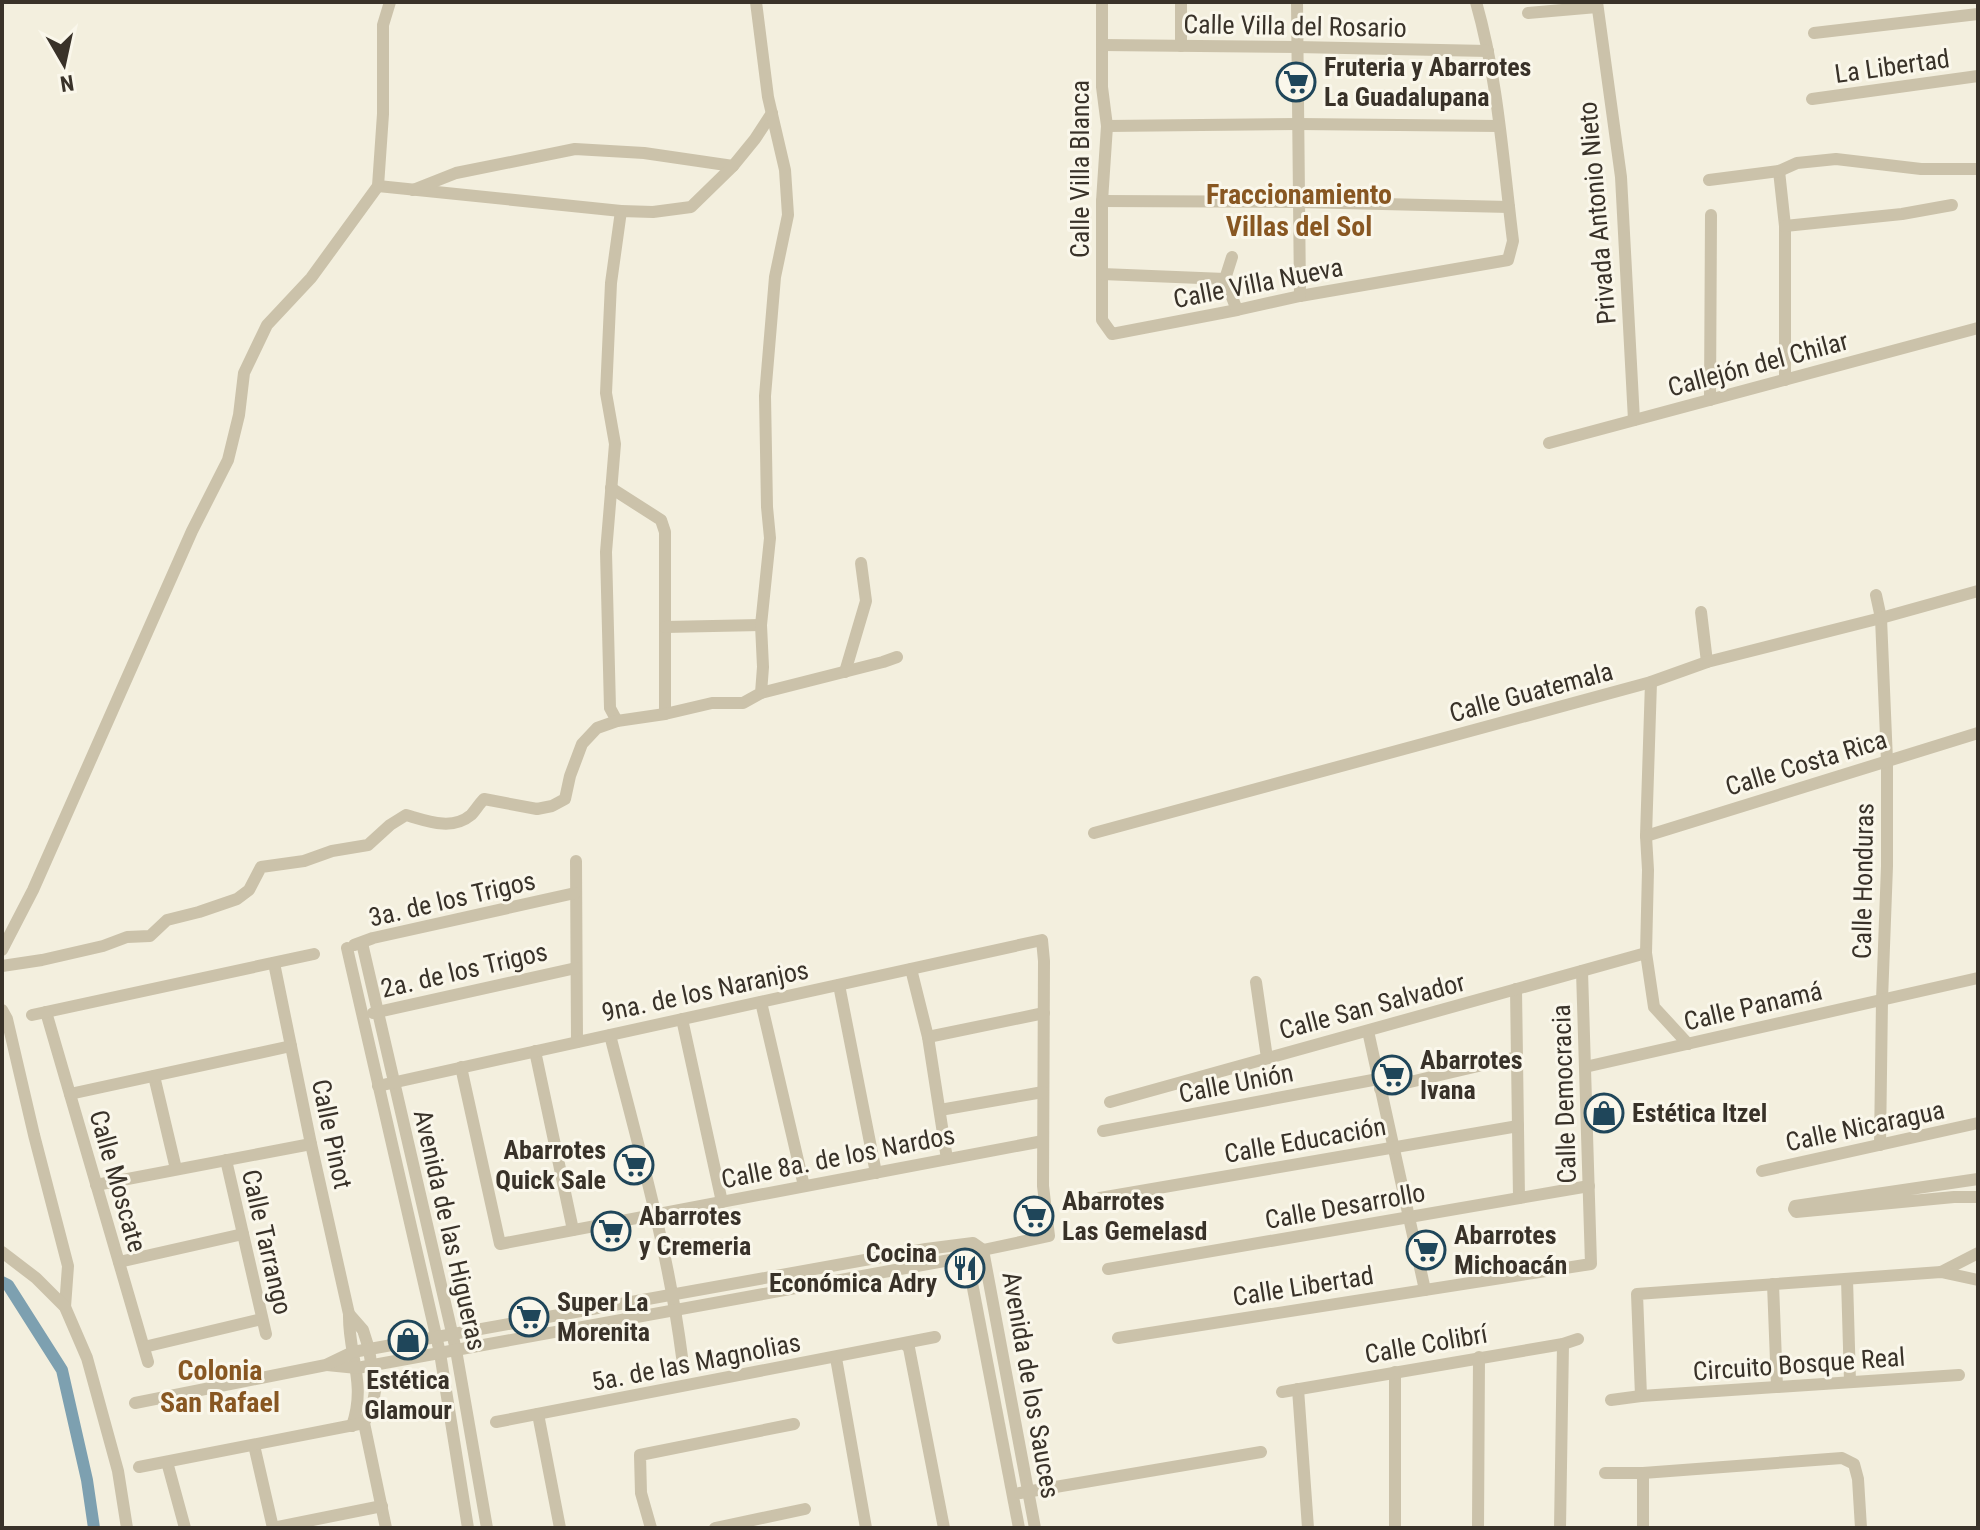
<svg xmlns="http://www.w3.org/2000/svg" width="1980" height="1530" font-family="'Roboto Condensed',sans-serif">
<rect width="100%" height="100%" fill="#f3efde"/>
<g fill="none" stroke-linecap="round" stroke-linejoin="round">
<polyline stroke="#7da0b0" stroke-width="12" points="2,1282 8,1285 62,1370 87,1480 94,1528"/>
<g stroke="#cbc2aa" stroke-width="12">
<path d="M 1102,2 L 1102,87 L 1107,126 L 1102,201 L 1102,320 L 1112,334 L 1237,310 L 1300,296 L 1508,260 L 1513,241 C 1503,161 1498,79 1476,2"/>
<polyline points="1181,2 1181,46"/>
<polyline points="1297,2 1300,296"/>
<polyline points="1597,2 1621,177 1634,420"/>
<polyline points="1528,13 1597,7"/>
<polyline points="1814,33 1978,14"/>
<polyline points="1102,45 1297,47 1488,51"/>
<polyline points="1812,99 1978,76"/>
<polyline points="1107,126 1298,124 1499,126"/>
<polyline points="1779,171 1785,226 1785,380"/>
<polyline points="1709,180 1779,171 1797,163 1836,159 1921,169 1978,169"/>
<polyline points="378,186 621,211"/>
<polyline points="413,190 456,173 575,149 644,153 733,166"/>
<polyline points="1102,201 1298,202 1509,207"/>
<polyline points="1785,226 1902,214 1952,205"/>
<polyline points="1102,274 1225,279"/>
<polyline points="1225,279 1237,310"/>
<polyline points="1225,279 1232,257"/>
<polyline points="1710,400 1711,215"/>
<polyline points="1549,443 1978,328"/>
<polyline points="611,488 661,520 665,532 665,714"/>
<polyline points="1876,595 1881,618 1887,761 1887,866 1882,1000 1880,1145"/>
<polyline points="1701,612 1707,662"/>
<polyline points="665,627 761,625"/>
<polyline points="845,672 866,601 861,563"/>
<polyline points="1651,682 1646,836 1648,870 1646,953 1654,1007 1688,1044"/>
<polyline points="761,693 883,662 897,657"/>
<polyline points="617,721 610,708 606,552 615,444 606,393 611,283 621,211 653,212 691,207 733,166 755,139 772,113"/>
<polyline points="1094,833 1651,682 1707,662 1881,618 1978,591"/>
<polyline points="1646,836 1978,733"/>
<polyline points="576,861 577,1042"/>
<polyline points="362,943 456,1350 487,1528"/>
<polyline points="354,945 373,938 575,893"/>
<polyline points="347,948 440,1353 468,1528"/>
<polyline points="2,950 33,890 192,531 228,460 239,415 244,373 267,325 311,278 378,186 383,114 383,25 390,2"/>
<path d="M 274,963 L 311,1144 L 349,1314 C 348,1355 367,1383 352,1426"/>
<path d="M 2,966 L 42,960 L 103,946 L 127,937 L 150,936 L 167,920 L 199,912 L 237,899 L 249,890 L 261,867 L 304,861 L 332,851 L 368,845 L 390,825 L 406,815 C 427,821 452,831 471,815 C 475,811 479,804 484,799 L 537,809 L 552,806 L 565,799 L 570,776 L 582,744 L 597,728 L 617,721 L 665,714 L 712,703 L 743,703 L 761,693 L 763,667 L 761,625 L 770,538 L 767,507 L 765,396 L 775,277 L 788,215 L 785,170 L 768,97 L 756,2"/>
<polyline points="911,969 928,1037 947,1159"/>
<polyline points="1256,982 1267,1058"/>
<polyline points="839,985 876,1173"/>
<polyline points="1516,989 1519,1198"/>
<polyline points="761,1002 804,1186"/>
<polyline points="2,1010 7,1019 34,1135 68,1266 65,1307"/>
<polyline points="46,1012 148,1362"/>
<polyline points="373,1013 576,968"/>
<polyline points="32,1015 314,954"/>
<polyline points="682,1019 722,1202"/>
<polyline points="1368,1031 1425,1290"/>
<path d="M 610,1035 C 637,1141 668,1248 682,1357"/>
<polyline points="928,1037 1044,1013"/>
<polyline points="535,1051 573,1230"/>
<polyline points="461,1067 500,1244 1043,1141"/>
<polyline points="1585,1067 1978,978"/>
<polyline points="154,1076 176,1169"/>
<polyline points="378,1086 1042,940 1044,961 1043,1186 1049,1236 983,1250 968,1262"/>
<polyline points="1380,1089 1517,1057"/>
<polyline points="70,1094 291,1046"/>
<polyline points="1110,1102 1646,953"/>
<polyline points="940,1110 1043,1092"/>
<polyline points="1103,1131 1378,1079"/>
<polyline points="226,1160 266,1334"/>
<polyline points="1762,1171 1978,1123"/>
<polyline points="1978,1179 1795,1206 1794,1209 1796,1212 1954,1197 1978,1197"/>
<polyline points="96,1185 311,1144"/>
<polyline points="1100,1198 1518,1126"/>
<polyline points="983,1250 1035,1528"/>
<polyline points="2,1252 36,1278 65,1307 87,1358 118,1471 127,1528"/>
<polyline points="119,1262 243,1234"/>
<polyline points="968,1262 1019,1528"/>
<polyline points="1108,1269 1589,1186"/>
<polyline points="1941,1272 1978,1253"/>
<polyline points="1847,1279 1850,1382"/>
<polyline points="1773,1284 1777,1387"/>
<polyline points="349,1314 363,1330 369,1349 375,1391 373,1403 364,1423 386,1528"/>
<polyline points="1118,1338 1591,1264 1582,971"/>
<polyline points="905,1344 909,1348 944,1528"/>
<polyline points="144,1347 262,1319"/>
<polyline points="836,1358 866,1528"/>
<polyline points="327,1365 357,1368 961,1258 968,1262"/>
<polyline points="1395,1372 1395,1528"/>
<polyline points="1298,1389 1308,1528"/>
<polyline points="1282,1392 1563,1344 1578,1339"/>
<polyline points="1641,1396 1637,1294 1941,1272 1978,1280"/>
<polyline points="1611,1400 1641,1396 1959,1375"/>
<polyline points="135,1403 326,1365 353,1352 926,1249 973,1243 983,1250"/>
<polyline points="538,1414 560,1528"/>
<polyline points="496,1422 935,1337"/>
<polyline points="254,1445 273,1528"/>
<polyline points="167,1462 185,1528"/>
<polyline points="139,1467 364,1423"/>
<polyline points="1605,1473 1643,1473 1842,1458 1854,1464 1858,1479 1861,1528"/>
<polyline points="1020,1493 1261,1452"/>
<polyline points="273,1528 382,1506"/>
<polyline points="651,1528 641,1493 640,1455 794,1424"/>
<polyline points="715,1528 805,1509"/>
<polyline points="1478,1528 1479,1357"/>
<polyline points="1560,1528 1563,1344"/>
<polyline points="1643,1528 1643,1473"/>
</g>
</g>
<defs>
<symbol id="supermarket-ring" viewBox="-11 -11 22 22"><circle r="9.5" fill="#faf7eb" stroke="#1f465a" stroke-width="1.5"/><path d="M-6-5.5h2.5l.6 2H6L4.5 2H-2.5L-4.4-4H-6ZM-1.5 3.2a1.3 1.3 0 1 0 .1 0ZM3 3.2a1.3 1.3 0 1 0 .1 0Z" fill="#1f465a"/></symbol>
<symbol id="shop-ring" viewBox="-11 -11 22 22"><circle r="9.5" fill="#faf7eb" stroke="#1f465a" stroke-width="1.5"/><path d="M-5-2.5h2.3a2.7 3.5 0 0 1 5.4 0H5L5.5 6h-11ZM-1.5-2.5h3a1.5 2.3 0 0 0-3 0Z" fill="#1f465a"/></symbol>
<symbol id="restaurant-ring" viewBox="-11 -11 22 22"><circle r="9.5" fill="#faf7eb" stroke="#1f465a" stroke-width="1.5"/><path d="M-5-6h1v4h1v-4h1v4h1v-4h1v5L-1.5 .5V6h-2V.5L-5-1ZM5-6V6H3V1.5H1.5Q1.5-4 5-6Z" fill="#1f465a"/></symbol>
</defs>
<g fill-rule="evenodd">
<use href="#supermarket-ring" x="1274" y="60" width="44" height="44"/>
<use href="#supermarket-ring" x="1370" y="1053" width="44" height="44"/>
<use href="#shop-ring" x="1582" y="1091" width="44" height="44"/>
<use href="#supermarket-ring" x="612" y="1143" width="44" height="44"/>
<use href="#supermarket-ring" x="1012" y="1194" width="44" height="44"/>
<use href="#supermarket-ring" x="589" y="1209" width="44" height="44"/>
<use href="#supermarket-ring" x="1404" y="1228" width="44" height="44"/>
<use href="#restaurant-ring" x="943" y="1246" width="44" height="44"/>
<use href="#supermarket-ring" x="507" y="1295" width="44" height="44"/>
<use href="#shop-ring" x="386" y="1318" width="44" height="44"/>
</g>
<g text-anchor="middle" stroke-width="6" stroke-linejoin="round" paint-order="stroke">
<g font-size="26" fill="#393229" stroke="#faf7eb">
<text transform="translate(1295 26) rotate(1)" y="9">Calle Villa del Rosario</text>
<text transform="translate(1892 66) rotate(-8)" y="9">La Libertad</text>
<text transform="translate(1080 169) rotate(-90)" y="9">Calle Villa Blanca</text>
<text transform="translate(1597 213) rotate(-95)" y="9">Privada Antonio Nieto</text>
<text transform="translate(1258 283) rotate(-11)" y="9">Calle Villa Nueva</text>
<text transform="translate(1758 364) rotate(-15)" y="9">Callejón del Chilar</text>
<text transform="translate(1531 692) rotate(-15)" y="9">Calle Guatemala</text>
<text transform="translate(1806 763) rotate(-17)" y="9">Calle Costa Rica</text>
<text transform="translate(1863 881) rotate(-89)" y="9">Calle Honduras</text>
<text transform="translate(452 899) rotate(-13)" y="9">3a. de los Trigos</text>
<text transform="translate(464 970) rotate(-13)" y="9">2a. de los Trigos</text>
<text transform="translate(705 991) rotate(-12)" y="9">9na. de los Naranjos</text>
<text transform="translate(1372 1006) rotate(-15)" y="9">Calle San Salvador</text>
<text transform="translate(1753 1006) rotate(-13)" y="9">Calle Panamá</text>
<text transform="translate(1236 1083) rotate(-11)" y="9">Calle Unión</text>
<text transform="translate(1564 1094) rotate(-92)" y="9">Calle Democracia</text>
<text transform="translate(1865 1126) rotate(-12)" y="9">Calle Nicaragua</text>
<text transform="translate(332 1134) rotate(78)" y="9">Calle Pinot</text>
<text transform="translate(1305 1140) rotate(-10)" y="9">Calle Educación</text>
<text transform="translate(838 1157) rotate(-11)" y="9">Calle 8a. de los Nardos</text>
<text transform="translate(118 1181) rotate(74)" y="9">Calle Moscate</text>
<text transform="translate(1345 1206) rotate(-10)" y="9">Calle Desarrollo</text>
<text transform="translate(450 1230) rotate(77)" y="9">Avenida de las Higueras</text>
<text transform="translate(267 1242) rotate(77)" y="9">Calle Tarrango</text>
<text transform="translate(1303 1286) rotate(-9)" y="9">Calle Libertad</text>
<text transform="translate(1426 1344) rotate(-10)" y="9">Calle Colibrí</text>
<text transform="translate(696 1362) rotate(-11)" y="9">5a. de las Magnolias</text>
<text transform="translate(1799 1364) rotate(-4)" y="9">Circuito Bosque Real</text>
<text transform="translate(1031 1385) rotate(80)" y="9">Avenida de los Sauces</text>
</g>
<g font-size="26" font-weight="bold" fill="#393229" stroke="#faf7eb" text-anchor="start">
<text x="1324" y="76">Fruteria y Abarrotes<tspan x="1324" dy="30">La Guadalupana</tspan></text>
<text x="1420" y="1069">Abarrotes<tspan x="1420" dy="30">Ivana</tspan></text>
<text x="1632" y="1122">Estética Itzel</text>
<text x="606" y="1159" text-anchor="end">Abarrotes<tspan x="606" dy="30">Quick Sale</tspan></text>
<text x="1062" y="1210">Abarrotes<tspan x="1062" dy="30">Las Gemelasd</tspan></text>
<text x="639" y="1225">Abarrotes<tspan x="639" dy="30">y Cremeria</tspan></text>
<text x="1454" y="1244">Abarrotes<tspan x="1454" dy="30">Michoacán</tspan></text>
<text x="937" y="1262" text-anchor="end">Cocina<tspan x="937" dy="30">Económica Adry</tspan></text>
<text x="557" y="1311">Super La<tspan x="557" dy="30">Morenita</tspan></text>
<text x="408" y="1389" text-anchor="middle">Estética<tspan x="408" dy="30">Glamour</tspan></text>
</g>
<g font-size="28" font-weight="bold" fill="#885722" stroke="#faf7eb">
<text x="1299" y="204">Fraccionamiento<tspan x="1299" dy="32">Villas del Sol</tspan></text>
<text x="220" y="1380">Colonia<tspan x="220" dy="32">San Rafael</tspan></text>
</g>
</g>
<rect width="1980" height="1530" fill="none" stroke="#393229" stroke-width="8"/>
<g transform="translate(64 64) rotate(171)" stroke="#faf7eb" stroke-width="6" paint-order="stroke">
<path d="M0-6L14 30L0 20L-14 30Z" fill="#393229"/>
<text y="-12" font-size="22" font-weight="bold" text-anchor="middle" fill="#393229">N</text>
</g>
</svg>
